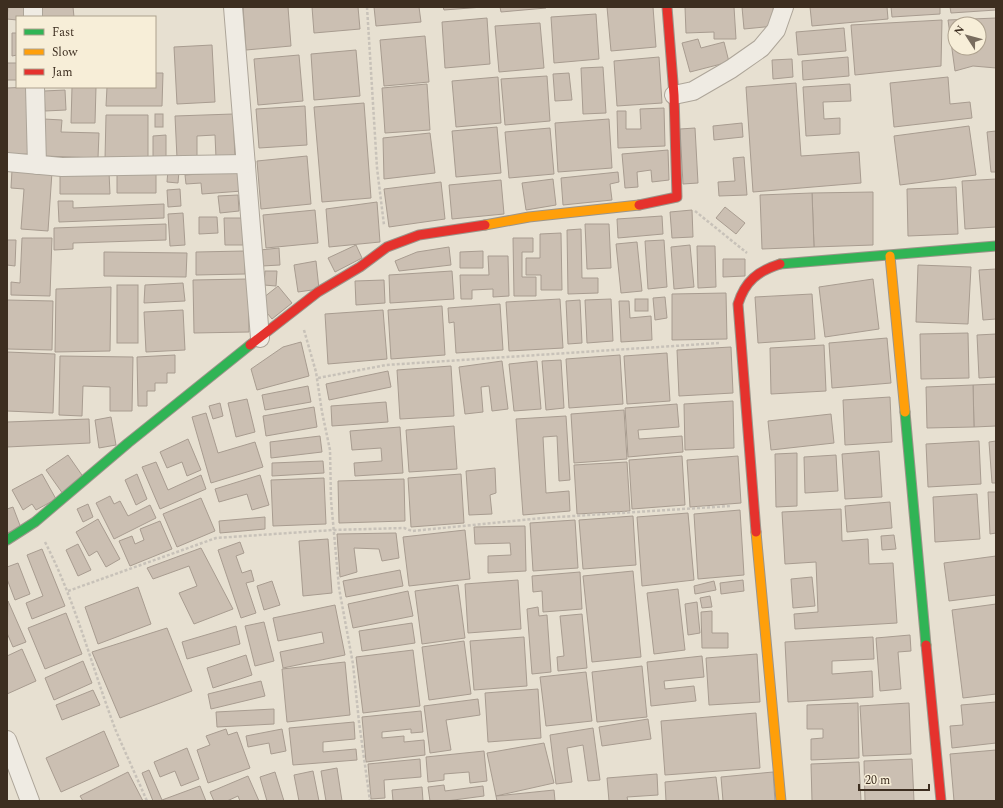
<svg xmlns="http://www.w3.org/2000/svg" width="1003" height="808" font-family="Spectral,serif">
<rect width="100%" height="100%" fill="#e7e0d1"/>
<g fill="#cbbfb2" stroke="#a89c90" fill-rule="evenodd">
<polygon points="8,7 25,7 25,17 17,17 17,20 7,19"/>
<polygon points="41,7 73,7 74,17 42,17"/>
<polygon points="243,7 288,7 291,46 246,50"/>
<polygon points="312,7 358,7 360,29 314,33"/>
<polygon points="374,7 419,7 421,22 376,26"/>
<polygon points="443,7 483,7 444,10"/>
<polygon points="500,7 546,7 546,8 501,12"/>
<polygon points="607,7 653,7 656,47 611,51"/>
<polygon points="685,7 734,7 736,39 714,39 714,32 686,33"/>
<polygon points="742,7 773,7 775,26 744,29"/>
<polygon points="810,7 887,7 888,19 812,26"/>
<polygon points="891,7 940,7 940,14 892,17"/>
<polygon points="950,7 996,7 996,10 951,13"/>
<polygon points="596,14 599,59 554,63 551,17"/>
<polygon points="487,18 490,64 445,68 442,22"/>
<path d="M 996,18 L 996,68 L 973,66 L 955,71 L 948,20 ZM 955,24 L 979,24 L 979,48 L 955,48 Z"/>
<polygon points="942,20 941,66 855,75 851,25"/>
<polygon points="540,23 544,68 499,72 495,26"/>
<polygon points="844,28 846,51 798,55 796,32"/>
<polygon points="12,33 17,33 17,55 12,56"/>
<polygon points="425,36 429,82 384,86 380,40"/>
<polygon points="698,39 701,48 724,42 729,62 690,72 682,43"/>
<polygon points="212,45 215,102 177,104 174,47"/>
<polygon points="356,50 360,96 314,100 311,54"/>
<polygon points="299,55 303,101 258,105 254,59"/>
<polygon points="659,57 662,103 617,106 614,61"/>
<polygon points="848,57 849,76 803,80 802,61"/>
<polygon points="792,59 793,77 773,79 772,60"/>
<rect x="7" y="63" width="10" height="17"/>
<polygon points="603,67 606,113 583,114 581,68"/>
<polygon points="155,73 163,73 162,106 106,106 107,87 155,87"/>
<polygon points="569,73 572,100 555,101 553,74"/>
<polygon points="547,76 550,121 505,125 501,79"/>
<polygon points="498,77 501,123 456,127 452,81"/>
<polygon points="948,77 950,104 970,102 972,118 894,127 890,83"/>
<polygon points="796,83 801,156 859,152 861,183 753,192 746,87"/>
<polygon points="427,84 430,130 385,133 382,88"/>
<polygon points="850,84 851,101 823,102 824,119 840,118 840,134 806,136 803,87"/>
<polygon points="30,87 29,154 7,155 7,88"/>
<polygon points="72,87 96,87 95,123 71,123"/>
<polygon points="65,90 66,110 45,111 44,91"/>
<polygon points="364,103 371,198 322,202 314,107"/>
<polygon points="305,106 307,145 259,148 256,109"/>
<polygon points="664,108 665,146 618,148 617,111 626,111 626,129 641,129 640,109"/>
<rect x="155" y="114" width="8" height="13"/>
<polygon points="233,114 235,157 216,158 215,135 197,136 197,158 177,158 175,116"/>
<polygon points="106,115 148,115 148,159 105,159"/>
<polygon points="44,119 62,120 61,132 99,133 98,158 43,156"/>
<polygon points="609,119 612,168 558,172 555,123"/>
<polygon points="742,123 743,137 714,140 713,126"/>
<polygon points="969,126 976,175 900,185 894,136"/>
<polygon points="497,127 501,173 456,177 452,131"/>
<polygon points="550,128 554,174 509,178 505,132"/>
<polygon points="695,128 698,183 683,184 680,129"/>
<polygon points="996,131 996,172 991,172 987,132"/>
<polygon points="430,133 435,173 384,179 383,138"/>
<polygon points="166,135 166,157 153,157 153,136"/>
<polygon points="668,150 669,180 652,182 651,170 637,172 638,187 625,188 622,154"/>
<polygon points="307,156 311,204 261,209 257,161"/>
<polygon points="744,157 747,195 719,196 718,182 735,181 733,158"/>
<polygon points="12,170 52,172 48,231 21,229 24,189 11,188"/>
<polygon points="168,170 179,171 178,183 167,182"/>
<polygon points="241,171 242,191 202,194 201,183 186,184 185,175"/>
<polygon points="109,172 110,194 60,194 60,173"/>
<polygon points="156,172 156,193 117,193 117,173"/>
<polygon points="618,172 619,182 610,184 612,200 563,205 561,178"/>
<polygon points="553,179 556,205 526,210 522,183"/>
<polygon points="996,179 996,227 965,229 962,181"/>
<polygon points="501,180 504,214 452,219 449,185"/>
<polygon points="441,182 445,219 389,227 384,189"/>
<polygon points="956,187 958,234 908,236 907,189"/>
<polygon points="180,189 181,206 168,207 167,190"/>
<polygon points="873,192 873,245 814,247 812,193"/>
<polygon points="812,193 814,247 762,249 760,195"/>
<polygon points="238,195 239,211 220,213 218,196"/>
<polygon points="58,201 73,201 73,208 164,204 164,218 59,222"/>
<polygon points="377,202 380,242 329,247 326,209"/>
<polygon points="725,207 745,223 736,234 716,218"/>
<polygon points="315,210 318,243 266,248 263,215"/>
<polygon points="692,210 693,237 672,238 670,212"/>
<polygon points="183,213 185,245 170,246 168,214"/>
<polygon points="662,216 663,234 618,238 617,219"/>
<polygon points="199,217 217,217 218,233 199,234"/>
<polygon points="224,218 242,218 243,245 225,245"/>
<polygon points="166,224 166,240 73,243 73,249 54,250 54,228"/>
<polygon points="585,224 609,224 611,268 587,269"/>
<polygon points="581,229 582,278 598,278 598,293 568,294 567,230"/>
<polygon points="561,233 562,290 541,290 541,275 526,275 526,258 540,258 540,234"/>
<polygon points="22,238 52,238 50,296 11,295 11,282 20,283"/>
<polygon points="513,238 533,238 533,252 522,252 522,277 536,277 536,296 514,296"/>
<polygon points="7,240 16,240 15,266 7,265"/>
<polygon points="664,240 667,287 648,289 645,241"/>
<polygon points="637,242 642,291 621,293 616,244"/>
<polygon points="356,245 362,258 335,272 328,258"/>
<polygon points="690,245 694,287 674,289 671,247"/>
<polygon points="697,246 715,246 716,287 698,288"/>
<polygon points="449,247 451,265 399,271 395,261 417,252"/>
<polygon points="279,248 280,265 262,266 260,250"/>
<polygon points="245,251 245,274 196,275 196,252"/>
<polygon points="483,251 483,268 460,268 460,252"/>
<polygon points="104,252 187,253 186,277 104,276"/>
<polygon points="488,256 508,256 509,296 493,297 493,289 472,290 472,299 461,299 460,275 489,275"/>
<polygon points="723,259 745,259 745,276 723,277"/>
<polygon points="316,261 319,289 298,292 294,265"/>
<polygon points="918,265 971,267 968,324 916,322"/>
<polygon points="996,269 996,319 983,320 979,270"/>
<polygon points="265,271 277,271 276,286 264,285"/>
<polygon points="452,271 454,299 390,303 389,275"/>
<polygon points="248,279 249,332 194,333 193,280"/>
<polygon points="873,279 879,329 825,337 819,287"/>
<polygon points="384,280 385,303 356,305 355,281"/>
<polygon points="183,283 185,301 144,303 145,285"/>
<rect x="117" y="285" width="21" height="58"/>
<polygon points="278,286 292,303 272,319 258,302"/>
<polygon points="111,287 110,351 55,352 56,289"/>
<polygon points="726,293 727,339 672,340 672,294"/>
<polygon points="812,294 815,339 758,343 755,297"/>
<polygon points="665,297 667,318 655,320 653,298"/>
<polygon points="560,299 563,348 509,351 506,302"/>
<polygon points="611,299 613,341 587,343 585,300"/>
<rect x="635" y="299" width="13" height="12"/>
<polygon points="7,300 53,301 52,350 7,349"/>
<polygon points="580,300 582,343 568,344 566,301"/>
<polygon points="619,301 629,301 630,318 651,316 652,340 621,342"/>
<polygon points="500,304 503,350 456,353 454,322 449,323 448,308"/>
<polygon points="442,306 445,355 391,359 388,310"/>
<polygon points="183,310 185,350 146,352 144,312"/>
<polygon points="383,310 387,359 328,364 325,314"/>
<polygon points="968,333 969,378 921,379 920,334"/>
<polygon points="996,334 996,377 979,378 977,335"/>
<polygon points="887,338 891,383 832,388 829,343"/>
<polygon points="301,342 309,376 257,390 251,369 283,347"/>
<polygon points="824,345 826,391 771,394 770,348"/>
<polygon points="731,347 733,393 679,396 677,350"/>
<polygon points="7,352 55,354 53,413 7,411"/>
<polygon points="667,353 670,401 627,404 624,356"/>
<polygon points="175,355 175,373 167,373 167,383 155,383 155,391 147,391 147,406 138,406 137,357"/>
<polygon points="620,355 623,404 569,408 566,359"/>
<polygon points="60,356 133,357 132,411 110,411 110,387 83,386 82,416 59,415"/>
<polygon points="561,360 564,408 546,410 542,361"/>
<polygon points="502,361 508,409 492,411 489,386 481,387 483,412 465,414 459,367"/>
<polygon points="537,361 541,409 514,411 509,364"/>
<polygon points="451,366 454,416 400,419 397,370"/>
<polygon points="388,371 391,387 329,400 326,384"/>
<polygon points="996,384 996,426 974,427 973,385"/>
<polygon points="973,385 974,427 927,428 926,387"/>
<polygon points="308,386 311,402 265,410 262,395"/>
<polygon points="890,397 892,442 845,445 843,400"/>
<polygon points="247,399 255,432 236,437 228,403"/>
<polygon points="733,401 734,448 685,450 684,404"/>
<polygon points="386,402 388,422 332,426 331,406"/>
<polygon points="220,403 223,416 213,419 209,406"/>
<polygon points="677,404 679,427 638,430 639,439 682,436 683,452 628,457 625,408"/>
<polygon points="314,407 317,427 266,436 263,416"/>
<polygon points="624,410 627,459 574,463 571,414"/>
<polygon points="206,413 218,453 255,442 263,467 211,483 192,417"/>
<polygon points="831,414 834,443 771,450 768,421"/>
<polygon points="566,416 570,480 559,481 557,436 543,437 546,493 569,491 570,511 523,515 516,419"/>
<polygon points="111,417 116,445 99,448 95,420"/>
<polygon points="89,419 90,443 7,447 7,422"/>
<polygon points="454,426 457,469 409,472 406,430"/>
<polygon points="400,427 403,473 355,476 354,463 382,461 381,448 352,450 350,431"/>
<polygon points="320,436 322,452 271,458 270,442"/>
<polygon points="188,439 201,470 187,476 182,462 167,468 160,452"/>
<polygon points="979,441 981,484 928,487 926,444"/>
<polygon points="996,441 996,483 992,483 989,442"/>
<polygon points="879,451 882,497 845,499 842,454"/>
<polygon points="797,453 797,506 776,507 775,454"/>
<polygon points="68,455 84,478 63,494 46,470"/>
<polygon points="836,455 838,491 805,493 804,457"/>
<polygon points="682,456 685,505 632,509 629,460"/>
<polygon points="738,456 741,503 690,507 687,460"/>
<polygon points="323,461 324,473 272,476 272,463"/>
<polygon points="156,462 168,490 201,475 206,489 160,509 142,467"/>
<polygon points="627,462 630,511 577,514 574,465"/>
<polygon points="495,468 496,493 490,495 492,514 469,515 466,471"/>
<polygon points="42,474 56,499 36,510 32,504 23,510 12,490"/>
<polygon points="137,474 147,499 136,505 125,480"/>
<polygon points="461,474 464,523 411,527 408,478"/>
<polygon points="260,475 269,505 252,510 247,494 219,502 215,489"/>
<polygon points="324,478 326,524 273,526 271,480"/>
<polygon points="404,479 405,521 339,523 338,481"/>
<polygon points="988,492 996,492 996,533 990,534"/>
<polygon points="977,494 980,539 935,542 933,497"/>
<polygon points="110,496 114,504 120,501 128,516 150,505 156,518 114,539 96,503"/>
<polygon points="201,498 215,531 177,547 163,514"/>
<polygon points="890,502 892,528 847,532 845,506"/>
<polygon points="88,504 93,517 83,522 77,509"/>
<polygon points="13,507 21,528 7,533 7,509"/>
<polygon points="841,509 842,541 868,539 869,564 893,563 897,623 795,629 794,614 818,612 816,562 785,564 782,512"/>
<polygon points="740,510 744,575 698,579 694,514"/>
<polygon points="688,513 694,580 642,586 637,517"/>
<polygon points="633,516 636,565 583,569 579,520"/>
<polygon points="265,517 265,529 220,533 219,521"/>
<polygon points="98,519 120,559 106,567 97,551 89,556 76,532"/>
<polygon points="575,520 578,568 533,571 530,523"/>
<polygon points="160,521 172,549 130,566 119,541 132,536 135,544 144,540 140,529"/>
<polygon points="525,526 526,571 488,573 488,556 511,555 510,543 475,544 474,527"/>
<polygon points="465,530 470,579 409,586 403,537"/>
<polygon points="396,533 399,558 382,561 379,549 354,548 357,572 340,577 337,534"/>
<polygon points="894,535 896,549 882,550 881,536"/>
<polygon points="328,539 332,593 303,596 299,541"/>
<polygon points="240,542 244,553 236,556 242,573 251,570 254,581 246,583 256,613 241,618 218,550"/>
<polygon points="78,544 91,570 78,576 66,550"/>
<polygon points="201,548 233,609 194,624 179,593 197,586 189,566 153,579 147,568"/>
<polygon points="42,549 65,606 32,619 26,603 43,596 27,555"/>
<polygon points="996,556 996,595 949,601 944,563"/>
<polygon points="18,563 30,594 15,600 7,579 7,567"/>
<polygon points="400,570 403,586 346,597 343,581"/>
<polygon points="633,571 641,657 592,662 583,576"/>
<polygon points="580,572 582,609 543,612 542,591 533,592 532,576"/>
<polygon points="812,577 815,606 793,608 791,579"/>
<polygon points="518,580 521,629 468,633 465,584"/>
<polygon points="743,580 744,591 721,594 720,583"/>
<polygon points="272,581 280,605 264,610 257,586"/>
<polygon points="714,581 716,590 695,594 694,586"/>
<polygon points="458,585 465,638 422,644 415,591"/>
<polygon points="138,587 151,624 98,644 85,607"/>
<polygon points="678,589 685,650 654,654 647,593"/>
<polygon points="408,591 413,616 353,628 348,604"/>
<polygon points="710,596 712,607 702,608 700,598"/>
<polygon points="8,601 26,642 13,647 7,633"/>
<polygon points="697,602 700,633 688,635 685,604"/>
<polygon points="996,604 996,694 963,698 952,610"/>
<polygon points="335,605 345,655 283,668 280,652 324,643 322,632 278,641 273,618"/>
<polygon points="538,607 539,616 547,615 551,672 532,674 527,609"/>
<polygon points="712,611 712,633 728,633 728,648 702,648 701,612"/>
<polygon points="66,613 82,654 45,669 28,628"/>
<polygon points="582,614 587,668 558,671 557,657 564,656 560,616"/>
<polygon points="264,622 274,661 255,666 245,626"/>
<polygon points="412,623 415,643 362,651 359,631"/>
<polygon points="236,626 240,644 187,659 182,642"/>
<polygon points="167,628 192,691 120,718 92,652"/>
<polygon points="910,635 911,651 898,652 901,689 880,691 876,638"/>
<polygon points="524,637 527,686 474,690 470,641"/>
<polygon points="873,637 874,659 832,661 832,674 872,671 873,697 788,702 785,642"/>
<polygon points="464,641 471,694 429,700 422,647"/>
<polygon points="22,649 36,681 7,694 7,656"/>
<polygon points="413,650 420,706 363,713 356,657"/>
<polygon points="757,654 760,702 709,705 706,658"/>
<polygon points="246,655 252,675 213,688 207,668"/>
<polygon points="702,656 704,677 664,681 665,689 694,686 696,701 651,706 647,662"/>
<polygon points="83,661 92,683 54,700 45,678"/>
<polygon points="345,662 350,715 287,722 282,669"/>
<polygon points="642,666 647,717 597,722 592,672"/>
<polygon points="586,672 592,721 546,726 540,677"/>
<polygon points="261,681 265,696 211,709 208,694"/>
<polygon points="538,689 541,738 488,742 485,693"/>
<polygon points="93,690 100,705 62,720 56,705"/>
<polygon points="478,699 480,715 446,720 451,750 430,753 424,706"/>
<polygon points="996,702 996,743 952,748 950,726 963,725 961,705"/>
<polygon points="858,703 859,758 811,760 811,739 823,738 823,729 807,729 807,705"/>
<polygon points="909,703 911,754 863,756 860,706"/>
<polygon points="274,709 274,724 217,727 216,712"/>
<polygon points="421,711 423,732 411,733 411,729 382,732 382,738 404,736 404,742 424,740 425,755 366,762 362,717"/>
<polygon points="756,713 760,768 665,775 661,721"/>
<polygon points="648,719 651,739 602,746 599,727"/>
<polygon points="354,722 355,739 323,742 323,752 356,749 357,760 293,765 289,728"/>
<polygon points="593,728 600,780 588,781 583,745 567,748 572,782 556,784 550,735"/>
<polygon points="226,729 228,735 237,732 250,768 208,783 197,750 210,745 206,736"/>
<polygon points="282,729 286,751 271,754 269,743 248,747 246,736"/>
<polygon points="104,731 119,766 61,792 46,758"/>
<polygon points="544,743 554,783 496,796 487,753"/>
<polygon points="187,748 199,779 181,786 175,771 160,777 154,762"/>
<polygon points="996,750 996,801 954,801 950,754"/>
<polygon points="484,751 487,781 470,783 469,772 444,774 444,780 428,782 426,757"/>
<polygon points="420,759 421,777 384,780 385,798 371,799 368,764"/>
<polygon points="912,759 914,801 865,801 864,761"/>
<polygon points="859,762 861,801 812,801 811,764"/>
<polygon points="337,768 342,801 326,801 321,771"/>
<polygon points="149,770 162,800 200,786 206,801 153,801 142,773"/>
<polygon points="313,771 319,801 299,801 294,775"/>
<polygon points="128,772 143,801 83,801 80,796"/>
<polygon points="275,772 284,801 267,801 260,777"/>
<polygon points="773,772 775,801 723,801 721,777"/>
<polygon points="657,774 658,795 627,797 628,801 609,801 607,778"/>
<polygon points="248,776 259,801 240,801 238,796 227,801 214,801 210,792"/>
<polygon points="716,777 719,801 666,801 665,782"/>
<polygon points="444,785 445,791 483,786 484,796 446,801 430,801 428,787"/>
<polygon points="422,787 423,801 393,801 392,790"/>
<polygon points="554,790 555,801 497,801 496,796"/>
</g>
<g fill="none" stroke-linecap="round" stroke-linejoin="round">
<defs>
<g id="street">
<polyline points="33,7 33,17"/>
<polyline points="233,7 260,338"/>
<polyline points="35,87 37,165"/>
<polyline points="674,95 693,91 731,69 761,48 776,30 784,7"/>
<polyline points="7,162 62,167 246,164"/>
<polyline points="7,740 30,801"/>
</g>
<g id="fast">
<polyline points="780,264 996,246"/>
<polyline points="905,412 926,645"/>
<polyline points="7,540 35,522 128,443 250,345"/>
</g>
<g id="slow">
<polyline points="485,225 529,217 639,205"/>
<polyline points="890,256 905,412"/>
<polyline points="756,532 781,801"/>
</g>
<g id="jam">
<polyline points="639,205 677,197 674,95 667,7"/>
<polyline points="250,345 318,292 360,267 387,247 419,235 485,225"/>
<path d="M 756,532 L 738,304 C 745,281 758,271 780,264"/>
<polyline points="926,645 941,801"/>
</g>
</defs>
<use href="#street" stroke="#ada599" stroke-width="20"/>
<use href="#fast" stroke="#9c958a" stroke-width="11"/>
<use href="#slow" stroke="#9c958a" stroke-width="11"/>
<use href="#jam" stroke="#9c958a" stroke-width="11"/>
<g stroke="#c8c2b9" stroke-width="2.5" stroke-dasharray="3 2" stroke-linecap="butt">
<polyline points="367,7 377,168 384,225"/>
<polyline points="695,211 747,253"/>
<polyline points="304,330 316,372 322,412 330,450 331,500 339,588 353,664 359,722 370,801"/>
<polyline points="318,378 386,365 719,343"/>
<path d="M 45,542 C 76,602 92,668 116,731 C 126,754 137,778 147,801"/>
<polyline points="68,591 216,538 333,530 404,528 412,531 542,518 730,506"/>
</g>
<use href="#street" stroke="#efebe3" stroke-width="18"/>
<use href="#fast" stroke="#30b455" stroke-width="9"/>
<use href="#slow" stroke="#ff9f0a" stroke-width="9"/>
<use href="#jam" stroke="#e5322d" stroke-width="9"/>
</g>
<rect width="1003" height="808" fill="none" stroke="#3d2e20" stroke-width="16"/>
<rect x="16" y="16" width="140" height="72" fill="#f7eed8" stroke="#ada18e"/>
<rect x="24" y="29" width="20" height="6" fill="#30b455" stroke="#ada18e"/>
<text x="52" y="36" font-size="12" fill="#3d2e20">Fast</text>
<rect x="24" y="49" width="20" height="6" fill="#ff9f0a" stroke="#ada18e"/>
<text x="52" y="56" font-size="12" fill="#3d2e20">Slow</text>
<rect x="24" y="69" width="20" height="6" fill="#e5322d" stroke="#ada18e"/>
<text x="52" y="76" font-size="12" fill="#3d2e20">Jam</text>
<g transform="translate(967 36) rotate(306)"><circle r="19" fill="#f7eed8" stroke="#ada18e"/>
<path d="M0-3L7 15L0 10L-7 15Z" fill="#786c5e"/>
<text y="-6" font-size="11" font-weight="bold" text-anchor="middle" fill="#3d2e20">N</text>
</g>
<path d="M859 784v6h70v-6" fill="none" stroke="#3d2e20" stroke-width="2"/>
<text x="865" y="784" font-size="12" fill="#3d2e20" stroke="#f7eed8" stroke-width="3" paint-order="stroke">20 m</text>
</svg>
